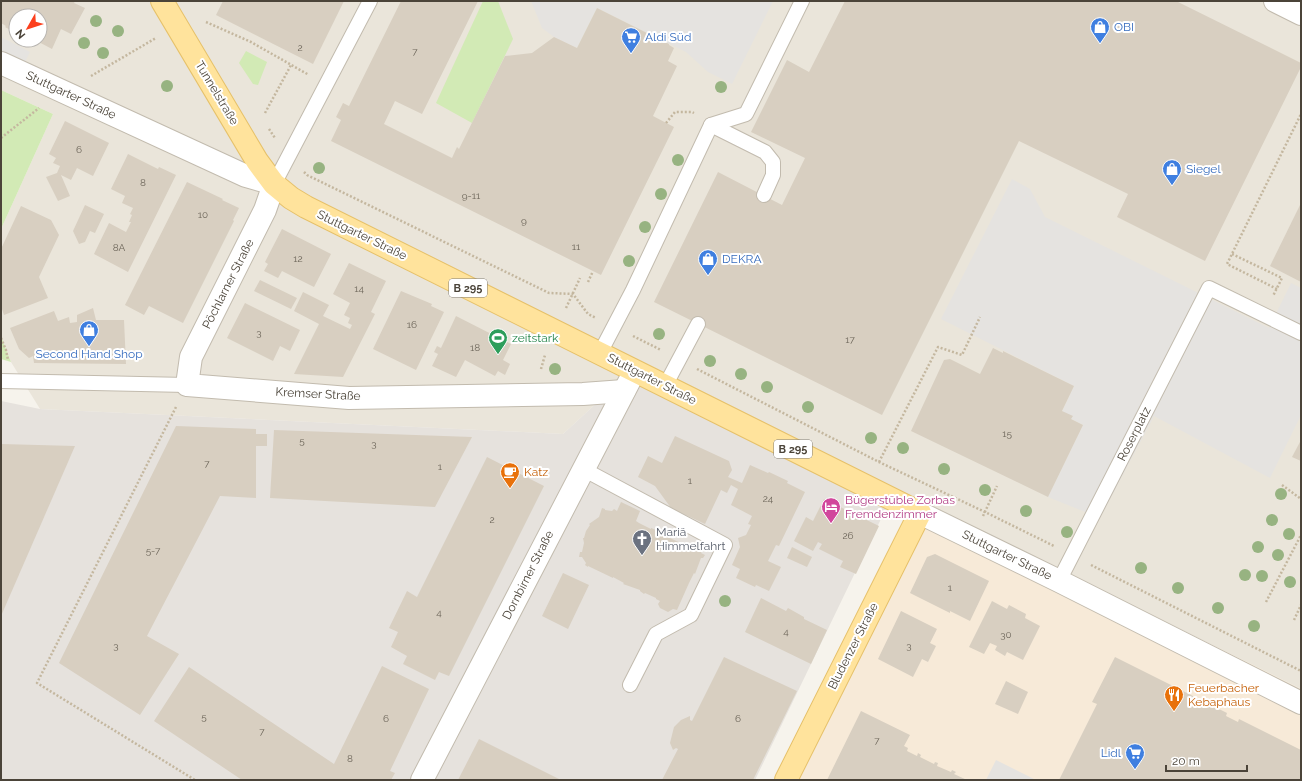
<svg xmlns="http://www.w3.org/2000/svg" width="1302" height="781" font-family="Raleway,sans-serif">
<rect width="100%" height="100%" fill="#f6f3ec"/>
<path fill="#eae5da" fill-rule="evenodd" d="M 1,1 L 1301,1 L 1301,689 L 926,503 L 640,363 L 563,434 L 40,409 L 11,362 L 1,336 L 1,229 L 53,114 L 1,90 ZM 16,16 L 40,16 L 40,40 L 16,40 Z"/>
<polygon fill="#f7ead8" points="926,503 1301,689 1301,780 796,780"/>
<polygon fill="#e6e2dd" points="640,363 894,492 755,780 1,780 1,401 40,409 563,434"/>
<g fill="#d2eab5">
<polygon points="483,1 498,1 513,39 472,123 436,103"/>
<polygon points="246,51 267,62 258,85 253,84 239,63"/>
<polygon points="1,90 53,114 1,229"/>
<polygon points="1,336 11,362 1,359"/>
</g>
<g fill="#e5e3e0">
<polygon points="531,1 773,1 732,84 708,72 686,52 597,8 577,48 554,37 542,28"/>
<polygon points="1,37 30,52 23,66 1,55"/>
<polygon points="1012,179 1030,189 1045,217 1269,328 1291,283 1301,288 1301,415 1270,478 1154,416 1100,518 1048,497 1083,425 1061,414 1074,386 941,319"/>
<polygon points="996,760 1036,780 986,780"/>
</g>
<g fill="#d8cfc1">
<polygon points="1,1 75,1 74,3 85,8 71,34 61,29 52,49 35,40 40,40 40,16 16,16 16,33 5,27 6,26 1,23"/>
<polygon points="223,1 344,1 313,64 216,15"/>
<polygon points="401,1 478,1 422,114 395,101 384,124 452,158 457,147 459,149 505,56 532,53 554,37 577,48 597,8 669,44 669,45 674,48 668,61 677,66 653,116 674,127 601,275 331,141 341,120 336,117 343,103 349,106"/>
<polygon points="845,1 1176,1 1301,63 1301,67 1205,261 1117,217 1128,194 1019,141 882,415 654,302 718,172 782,205 805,158 751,132 787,60 809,72"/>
<polygon points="65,121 109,143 93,176 77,168 71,180 61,175 70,196 58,201 46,177 57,173 60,166 53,163 56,158 49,154"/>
<polygon points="128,154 158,169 159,167 176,175 128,272 94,254 109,223 126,232 131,222 129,222 132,215 130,214 133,208 122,203 125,196 111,189"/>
<polygon points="187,182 223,199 222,200 239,208 233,220 234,221 183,323 149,306 144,315 125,305"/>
<polygon points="1301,203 1301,282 1270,266"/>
<polygon points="85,205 104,214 95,233 90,231 85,242 79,244 73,231"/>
<polygon points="21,206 51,220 59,235 39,277 48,298 4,315 1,306 1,249"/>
<polygon points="282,229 331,254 314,287 282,271 278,278 264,271 268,264 265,262"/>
<polygon points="349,263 386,281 371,312 375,314 343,377 294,374 319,324 294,311 303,292 329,305 323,316 350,329 352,325 348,323 350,318 344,315 350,303 333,294"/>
<polygon points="260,280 297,298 291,309 254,291"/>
<polygon points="401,291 432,304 431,306 444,312 416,370 373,349"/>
<polygon points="245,303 300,330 290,351 280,346 273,361 227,338"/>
<polygon points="93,308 96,320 124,320 126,364 34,363 33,356 29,358 19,349 10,328 54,311 58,321 69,317 70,323 77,322 77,315"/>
<polygon points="456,316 511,344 503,360 510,364 505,375 498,371 495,376 465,360 456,377 432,366 438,354 434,352 437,346 441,348"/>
<polygon points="993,348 1003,353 1003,351 1074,386 1062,411 1073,416 1071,419 1083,425 1048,497 911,431 944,360 950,359 980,374"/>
<polygon points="176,426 256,429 256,434 267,434 267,446 256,446 256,498 220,496 147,636 179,654 140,715 59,663"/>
<polygon points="274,430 472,437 435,507 270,498"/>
<polygon points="675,436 729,461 732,470 728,477 742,483 750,465 768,473 769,472 788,481 787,483 805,492 779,546 776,545 768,561 781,567 769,591 756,585 755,587 736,578 740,569 732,565 740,547 738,538 746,535 751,525 748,524 752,516 731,505 738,489 731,485 727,493 721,490 705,524 671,508 655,486 638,477 648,456 662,463"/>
<polygon points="1301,440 1301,461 1292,457"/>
<polygon points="1,444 75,446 1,616"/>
<polygon points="487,457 544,486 449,676 439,672 435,680 403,664 407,656 391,647 398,632 389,628 407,591 417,597"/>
<polygon points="824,499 879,526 856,574 840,567 843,561 819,549 822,544 818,542 813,551 794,541 806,517 813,521"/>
<polygon points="621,502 640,511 636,521 639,523 651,529 651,528 656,530 655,531 687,546 688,544 692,543 701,546 702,551 701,553 705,555 703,558 701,558 695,574 694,573 689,583 677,610 673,609 668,612 660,608 658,604 660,601 656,599 656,598 645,593 644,594 640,591 640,590 623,584 624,583 613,577 613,578 588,566 588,567 585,565 586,563 582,557 579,557 580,552 582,552 584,543 583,538 584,538 586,531 590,525 589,524 599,517 602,508 605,509 605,510 612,511 614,509 617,511"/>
<polygon points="792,547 812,557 807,567 787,558"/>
<polygon points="935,554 989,581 970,621 950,611 950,613 910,593 927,557"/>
<polygon points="563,573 589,585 568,629 542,616"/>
<polygon points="761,598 786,611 788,608 804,617 804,619 827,630 811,664 745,632"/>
<polygon points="992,601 1007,609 1009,605 1026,614 1025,618 1040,626 1023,660 1007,652 1005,656 995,650 997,646 990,643 984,654 969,647"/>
<polygon points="901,611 937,629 930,643 936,646 928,662 922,659 913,677 878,659"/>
<polygon points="724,657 797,691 753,780 662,780 678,749 676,748 673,750 670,743 674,727 681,720 690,716 690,720 692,721"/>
<polygon points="1115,657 1227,713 1226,716 1238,722 1239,719 1301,750 1301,780 1059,780 1097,704 1092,702"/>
<polygon points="382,666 429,689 390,771 395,773 391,780 242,780 154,721 189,667 334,764"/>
<polygon points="1006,681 1028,692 1018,714 995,704"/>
<polygon points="861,711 910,735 904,746 908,748 907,751 917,756 918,753 921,755 920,757 934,764 935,762 938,763 937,766 951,772 952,770 956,772 954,774 967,780 827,780"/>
<polygon points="479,739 561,780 458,780"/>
</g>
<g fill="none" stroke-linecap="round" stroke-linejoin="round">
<defs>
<g id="service">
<polyline points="711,125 765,152 773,162 773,175 764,195"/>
<polyline points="274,184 370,1"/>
<polyline points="600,353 633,290 711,125 746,114 802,1"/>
<polyline points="1,381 187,385"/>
<polyline points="665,386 698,324"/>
<polyline points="583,469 725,545 691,615 656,634 630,685"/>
<polyline points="1059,581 1209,288 1301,333"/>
</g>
<g id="minor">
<polyline points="1,63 246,176 274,184 265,210 191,357 187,385 349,398 583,394 624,391"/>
<polyline points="422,780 629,382"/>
</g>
<g id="tertiary">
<polyline points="1275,1 1301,14"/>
<polyline points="920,513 1059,581 1301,703"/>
</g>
<polyline id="primary" points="162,1 257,161 274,184 291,198 306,207 920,513 786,780"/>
</defs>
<use href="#service" stroke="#c2bbae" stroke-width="16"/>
<use href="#minor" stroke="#c2bbae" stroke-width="24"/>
<use href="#tertiary" stroke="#c2bbae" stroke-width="24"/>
<use href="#primary" stroke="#e6c16a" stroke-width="24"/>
<g stroke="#c4b79f" stroke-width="2.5" stroke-dasharray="2 2" stroke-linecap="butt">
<polyline points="206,22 251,42 309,75"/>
<polyline points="91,76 156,38"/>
<polyline points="265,113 291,65"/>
<polyline points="666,123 675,112 692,112 694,113"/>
<polyline points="269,129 275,138"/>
<polyline points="1,138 39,108"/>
<polyline points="304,172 307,175 549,293 573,294 588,314 596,318"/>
<polyline points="1232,254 1282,278 1273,296"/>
<polyline points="588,282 593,271"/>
<polyline points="1277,289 1227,264 1301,114"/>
<polyline points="566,308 580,278"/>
<polyline points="633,336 661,350"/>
<polyline points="1,338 6,350 8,360"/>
<polyline points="541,369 545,355"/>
<polyline points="697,369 879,462 985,512 1054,546"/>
<polyline points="176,407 37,683 195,780"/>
<polyline points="879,462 938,347 962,355 980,317"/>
<polyline points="1282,485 1301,499"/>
<polyline points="983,516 997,486"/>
<polyline points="1091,565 1301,671"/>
<polyline points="1266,602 1301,535"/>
<polyline points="1294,620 1301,605"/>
</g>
<use href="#service" stroke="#fff" stroke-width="14"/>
<use href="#minor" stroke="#fff" stroke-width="22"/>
<use href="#tertiary" stroke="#fff" stroke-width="22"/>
<use href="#primary" stroke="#ffe39c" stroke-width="22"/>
</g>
<g fill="#97b381">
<circle cx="96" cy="21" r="6"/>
<circle cx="118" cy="31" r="6"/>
<circle cx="84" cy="43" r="6"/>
<circle cx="103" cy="53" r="6"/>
<circle cx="167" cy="86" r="6"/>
<circle cx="721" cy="87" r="6"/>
<circle cx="678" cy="160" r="6"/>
<circle cx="319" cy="168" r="6"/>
<circle cx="661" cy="194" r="6"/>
<circle cx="645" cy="227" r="6"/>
<circle cx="629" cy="261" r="6"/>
<circle cx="659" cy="334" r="6"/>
<circle cx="710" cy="361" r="6"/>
<circle cx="555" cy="369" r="6"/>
<circle cx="741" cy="374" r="6"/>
<circle cx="767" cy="387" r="6"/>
<circle cx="808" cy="407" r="6"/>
<circle cx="871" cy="438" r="6"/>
<circle cx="903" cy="448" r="6"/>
<circle cx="944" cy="469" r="6"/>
<circle cx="985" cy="490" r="6"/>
<circle cx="1281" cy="494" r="6"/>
<circle cx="1026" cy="511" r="6"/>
<circle cx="1272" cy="520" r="6"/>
<circle cx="1067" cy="532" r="6"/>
<circle cx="1289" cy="534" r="6"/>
<circle cx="1258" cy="547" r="6"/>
<circle cx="1278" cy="555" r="6"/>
<circle cx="1141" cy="568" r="6"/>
<circle cx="1245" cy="575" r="6"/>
<circle cx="1262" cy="576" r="6"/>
<circle cx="1290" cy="582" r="6"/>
<circle cx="1178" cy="588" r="6"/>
<circle cx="725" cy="601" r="6"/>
<circle cx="1218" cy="608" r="6"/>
<circle cx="1254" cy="626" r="6"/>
</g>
<defs>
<symbol id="shop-pin" viewBox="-11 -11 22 30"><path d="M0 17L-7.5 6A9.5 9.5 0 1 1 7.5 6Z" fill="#3f7fe0" stroke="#fff"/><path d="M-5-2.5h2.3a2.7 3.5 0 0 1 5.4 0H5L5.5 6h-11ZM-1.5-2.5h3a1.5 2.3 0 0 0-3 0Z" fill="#fff"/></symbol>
<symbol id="supermarket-pin" viewBox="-11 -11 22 30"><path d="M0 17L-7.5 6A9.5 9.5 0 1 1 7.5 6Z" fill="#3f7fe0" stroke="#fff"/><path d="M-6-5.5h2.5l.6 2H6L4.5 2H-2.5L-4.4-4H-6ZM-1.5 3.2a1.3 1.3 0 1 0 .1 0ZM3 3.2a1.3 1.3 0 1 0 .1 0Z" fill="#fff"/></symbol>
<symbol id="stadium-pin" viewBox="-11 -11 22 30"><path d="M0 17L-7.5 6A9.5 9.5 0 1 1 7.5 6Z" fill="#2e9e5b" stroke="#fff"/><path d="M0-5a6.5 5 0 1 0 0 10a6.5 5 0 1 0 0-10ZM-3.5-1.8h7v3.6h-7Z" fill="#fff"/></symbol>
<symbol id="cafe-pin" viewBox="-11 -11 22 30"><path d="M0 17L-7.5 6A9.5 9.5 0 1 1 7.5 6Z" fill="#e8710a" stroke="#fff"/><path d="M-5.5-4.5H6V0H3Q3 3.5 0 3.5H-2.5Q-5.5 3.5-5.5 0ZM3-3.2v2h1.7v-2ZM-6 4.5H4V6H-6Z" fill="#fff"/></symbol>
<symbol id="hotel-pin" viewBox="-11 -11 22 30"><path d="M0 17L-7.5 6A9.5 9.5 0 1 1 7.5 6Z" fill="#d1479c" stroke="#fff"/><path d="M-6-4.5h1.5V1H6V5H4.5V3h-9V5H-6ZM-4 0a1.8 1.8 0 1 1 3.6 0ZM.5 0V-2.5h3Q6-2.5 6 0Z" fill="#fff"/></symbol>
<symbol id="church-pin" viewBox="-11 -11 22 30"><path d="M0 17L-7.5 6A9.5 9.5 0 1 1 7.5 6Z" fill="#6b7280" stroke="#fff"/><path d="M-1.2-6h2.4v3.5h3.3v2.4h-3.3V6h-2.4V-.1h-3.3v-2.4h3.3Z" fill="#fff"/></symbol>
<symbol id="restaurant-pin" viewBox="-11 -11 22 30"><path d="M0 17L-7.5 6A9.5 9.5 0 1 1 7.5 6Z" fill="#e8710a" stroke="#fff"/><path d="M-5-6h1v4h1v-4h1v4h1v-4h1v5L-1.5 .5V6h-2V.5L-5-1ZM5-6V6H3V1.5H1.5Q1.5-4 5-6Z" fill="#fff"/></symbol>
</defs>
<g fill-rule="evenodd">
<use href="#shop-pin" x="1089" y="16" width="22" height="30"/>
<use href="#supermarket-pin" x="620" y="26" width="22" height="30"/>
<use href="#shop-pin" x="1161" y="158" width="22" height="30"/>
<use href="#shop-pin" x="697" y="248" width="22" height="30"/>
<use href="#shop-pin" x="78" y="319" width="22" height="30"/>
<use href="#stadium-pin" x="487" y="327" width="22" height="30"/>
<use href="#cafe-pin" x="499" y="461" width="22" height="30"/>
<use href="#hotel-pin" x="820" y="496" width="22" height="30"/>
<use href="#church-pin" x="631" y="528" width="22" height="30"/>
<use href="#restaurant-pin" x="1163" y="684" width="22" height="30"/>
<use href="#supermarket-pin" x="1124" y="742" width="22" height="30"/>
</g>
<g text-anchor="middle" stroke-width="4" stroke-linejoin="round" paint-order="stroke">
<g font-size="10" fill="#6e675b">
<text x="300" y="51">2</text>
<text x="415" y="55">7</text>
<text x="79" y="153">6</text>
<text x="143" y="186">8</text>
<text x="471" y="199">9-11</text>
<text x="203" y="218">10</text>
<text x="524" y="224">9</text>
<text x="576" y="250">11</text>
<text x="119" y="251">8A</text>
<text x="298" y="262">12</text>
<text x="359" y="292">14</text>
<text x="412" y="328">16</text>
<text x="259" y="336">3</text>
<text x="850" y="343">17</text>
<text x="475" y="351">18</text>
<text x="1007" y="437">15</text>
<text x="302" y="444">5</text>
<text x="374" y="447">3</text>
<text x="207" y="467">7</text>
<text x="440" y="470">1</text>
<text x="690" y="484">1</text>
<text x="768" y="502">24</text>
<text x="492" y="523">2</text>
<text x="848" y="539">26</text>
<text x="153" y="554">5-7</text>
<text x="950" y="591">1</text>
<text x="439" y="616">4</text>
<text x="786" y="635">4</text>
<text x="1006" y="638">30</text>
<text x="116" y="649">3</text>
<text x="909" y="649">3</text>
<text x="204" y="720">5</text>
<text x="386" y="722">6</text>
<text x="738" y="722">6</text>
<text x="262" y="735">7</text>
<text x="877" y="744">7</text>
<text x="350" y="762">8</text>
</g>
<g fill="#fff" stroke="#817c74" stroke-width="1">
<rect x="449" y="279" width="38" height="18" rx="3"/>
<rect x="774" y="440" width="38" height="18" rx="3"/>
</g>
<g font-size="11" font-weight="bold" fill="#4b4439">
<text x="468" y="292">B 295</text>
<text x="793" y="453">B 295</text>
</g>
<g font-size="12" fill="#366cbe" stroke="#fff" text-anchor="start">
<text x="1114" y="31">OBI</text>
<text x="645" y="41">Aldi Süd</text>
<text x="1186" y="173">Siegel</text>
<text x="722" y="263">DEKRA</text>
<text x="89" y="358" text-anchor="middle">Second Hand Shop</text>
<text x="1121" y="757" text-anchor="end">Lidl</text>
</g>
<g font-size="12" fill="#4b4439" stroke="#fff">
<text transform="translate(217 93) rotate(59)" y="4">Tunnelstraße</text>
<text transform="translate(71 95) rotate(25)" y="4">Stuttgarter Straße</text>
<text transform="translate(362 235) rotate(26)" y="4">Stuttgarter Straße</text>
<text transform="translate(228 284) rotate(-63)" y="4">Pöchlarner Straße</text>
<text transform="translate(652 379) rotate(27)" y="4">Stuttgarter Straße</text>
<text transform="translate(318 394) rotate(3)" y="4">Kremser Straße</text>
<text transform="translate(1134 434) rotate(-63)" y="4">Roserplatz</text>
<text transform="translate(1007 555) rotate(26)" y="4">Stuttgarter Straße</text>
<text transform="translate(528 575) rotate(-63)" y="4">Dornbirner Straße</text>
<text transform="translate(853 646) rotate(-63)" y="4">Bludenzer Straße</text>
</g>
<g font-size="12" fill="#27864d" stroke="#fff" text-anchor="start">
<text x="512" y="342">zeitstark</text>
</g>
<g font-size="12" fill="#c56008" stroke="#fff" text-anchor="start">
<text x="524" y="476">Katz</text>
<text x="1188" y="692">Feuerbacher<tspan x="1188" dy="14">Kebaphaus</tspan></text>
</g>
<g font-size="12" fill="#b23c85" stroke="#fff" text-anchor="start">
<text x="845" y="504">Bügerstüble Zorbas<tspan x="845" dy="14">Fremdenzimmer</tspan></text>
</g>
<g font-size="12" fill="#5b616d" stroke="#fff" text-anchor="start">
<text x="656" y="536">Mariä<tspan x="656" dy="14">Himmelfahrt</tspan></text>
</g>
</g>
<rect width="1302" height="781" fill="none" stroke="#4b4439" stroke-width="4"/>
<g transform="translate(28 28) rotate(231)"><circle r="19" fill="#ffffff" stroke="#b7b4b0"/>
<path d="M0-3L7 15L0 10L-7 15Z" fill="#fc3f1d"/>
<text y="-6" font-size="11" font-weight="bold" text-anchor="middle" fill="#4b4439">N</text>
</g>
<path d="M1166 765v6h81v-6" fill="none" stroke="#4b4439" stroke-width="2"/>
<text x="1172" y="765" font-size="12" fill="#4b4439" stroke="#ffffff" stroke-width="3" paint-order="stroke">20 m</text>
</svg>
